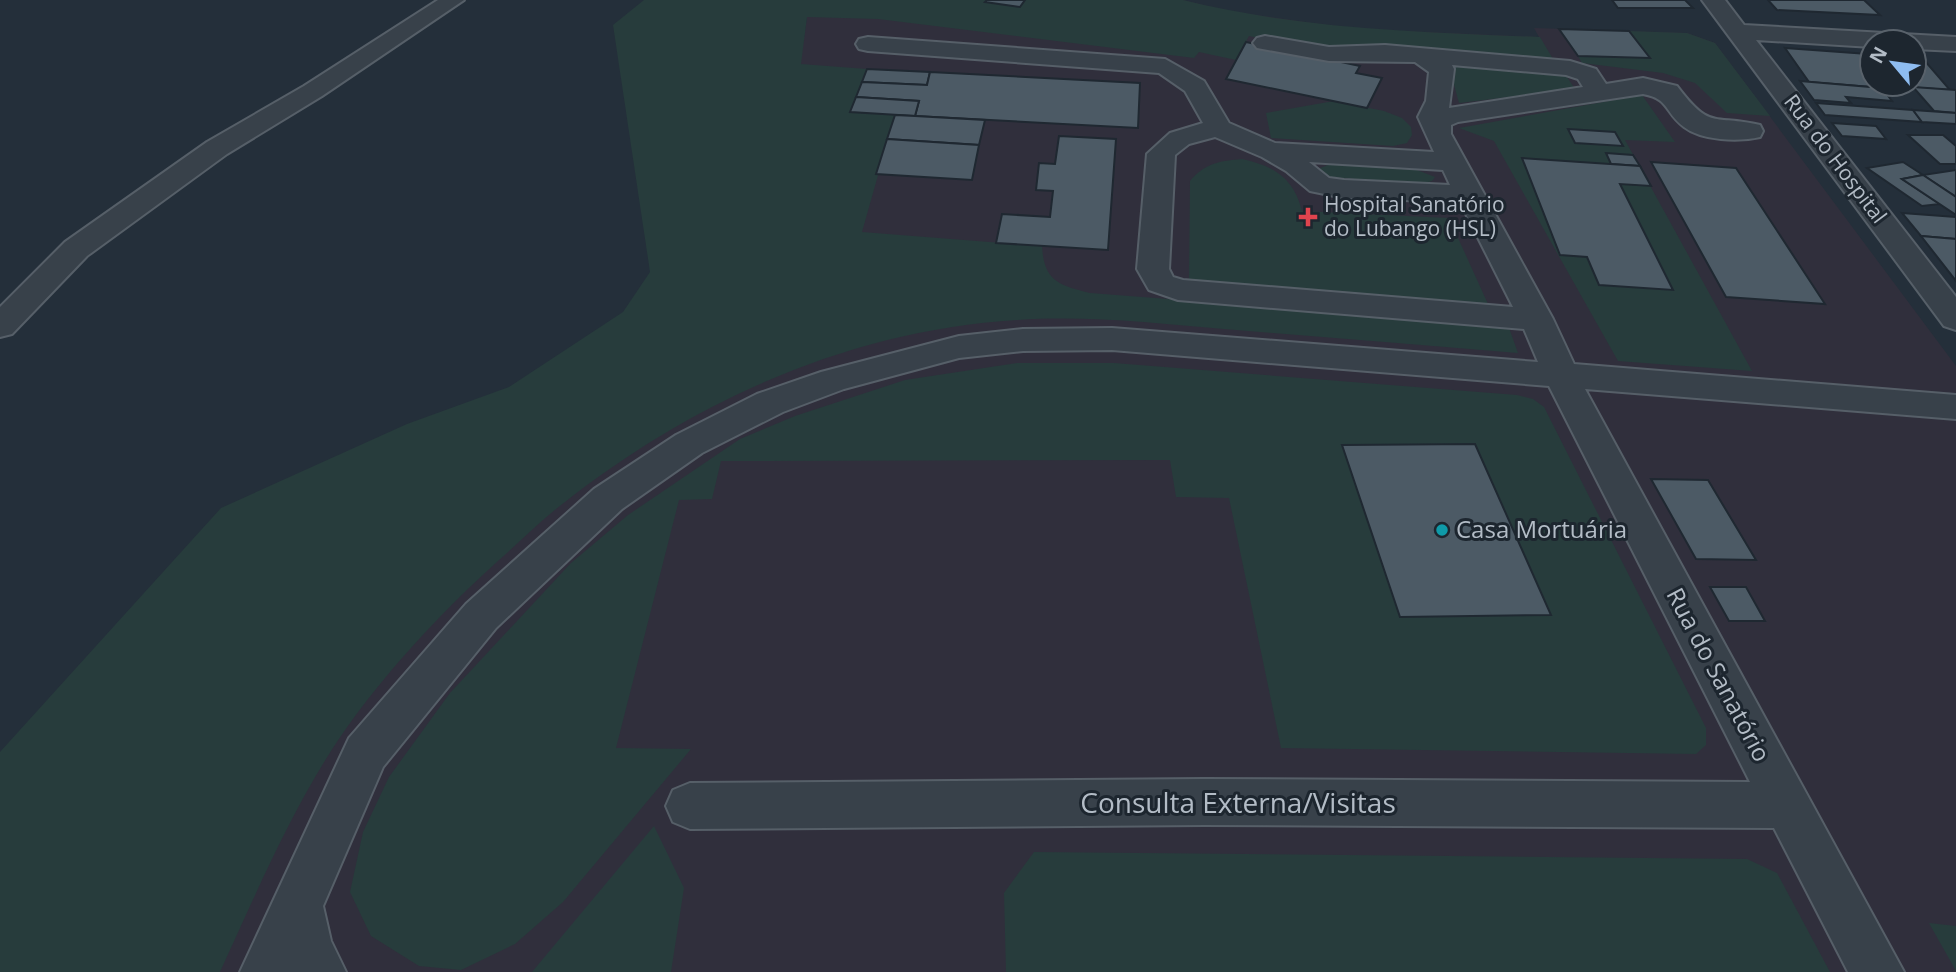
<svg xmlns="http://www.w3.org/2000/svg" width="1956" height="972" font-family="'Open Sans',sans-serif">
<rect width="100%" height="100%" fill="#242f3a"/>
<polygon fill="#302f3c" points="1183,0 1228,11 1355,29 1539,37 1534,28 1687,33 1715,43 1956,366 1956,972 76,972 535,477 800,64 807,17"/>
<g fill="#273c3c">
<path d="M 644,0 L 1183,0 C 1300,29 1419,32 1540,37 L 1556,64 L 1323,51 L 1249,36 L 1236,60 L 1199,52 L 1194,58 L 878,19 L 807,17 L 801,64 L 867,69 L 850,112 L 895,115 L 862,232 L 1042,246 C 1044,281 1058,285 1090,293 L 1508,325 L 1518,353 C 1420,345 1322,337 1224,329 C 1156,323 1085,315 1017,320 C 851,330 695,400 565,502 C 542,519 521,541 499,560 C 440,613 374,684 331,751 C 287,820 254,898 220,972 L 0,972 L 0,752 L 221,508 L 407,424 L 509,387 L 623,312 L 650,272 L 613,25 Z"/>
<polygon points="1629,31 1687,33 1715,43 1770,116 1727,113 1695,83 1663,73 1582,63 1578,56 1649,58"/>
<polygon points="1448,63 1563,71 1575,89 1459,103"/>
<polygon points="1642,95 1675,142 1625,140 1752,371 1618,361 1494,141 1459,128"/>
<polygon points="1334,101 1384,111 1402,118 1411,127 1412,135 1407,143 1393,146 1271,138 1266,113"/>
<path d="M 1242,159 C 1274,166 1294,178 1302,211 L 1449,218 L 1488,304 L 1189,281 L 1190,181 C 1205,163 1220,161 1242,159 Z"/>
<polygon points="1330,164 1417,170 1435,177 1432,181 1422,184 1329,177 1319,175 1316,170"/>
<polygon points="1017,363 1114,363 1517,395 1533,399 1544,407 1706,728 1706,745 1696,754 1281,748 1229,498 1176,497 1170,460 721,461 712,499 679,500 616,748 691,749 563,902 515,944 461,970 419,966 371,936 350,892 363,832 389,777 450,693 571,563 628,515 740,439 795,416 905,380"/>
<polygon points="654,826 684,888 671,972 532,972"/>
<polygon points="1034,852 1747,859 1777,873 1830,972 1006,972 1004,893"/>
<polygon points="1929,923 1956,926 1956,971"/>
</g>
<g fill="#4c5a65" stroke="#1f2831" stroke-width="2">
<polygon points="987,0 1025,0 1020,7 985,2"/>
<polygon points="1612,0 1685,0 1693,8 1618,8"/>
<polygon points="1768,0 1864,0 1880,15 1777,10"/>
<polygon points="1559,29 1629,31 1650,58 1578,56"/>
<polygon points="1246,42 1360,66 1356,73 1382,78 1367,108 1226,79"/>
<polygon points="1785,48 1868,54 1872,59 1872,84 1892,84 1896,89 1809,82"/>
<polygon points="1914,54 1919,54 1950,90 1893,86 1914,84"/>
<polygon points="867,69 930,72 927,85 862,82"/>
<polygon points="930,72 1140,83 1138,128 915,116 919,101 856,97 862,82 927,85"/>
<polygon points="1800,81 1882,88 1892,101 1846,97 1851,103 1814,100"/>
<polygon points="1913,87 1956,90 1956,113 1934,111"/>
<polygon points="856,97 919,101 915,116 850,112"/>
<polygon points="1816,103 1913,110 1922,122 1825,115"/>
<polygon points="1913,110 1956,113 1956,124 1922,122"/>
<polygon points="895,115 915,116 985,120 979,145 887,139"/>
<polygon points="1832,123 1876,126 1886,139 1842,136"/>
<polygon points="1568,129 1615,132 1623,146 1575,143"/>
<polygon points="1908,135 1943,135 1956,146 1956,164 1940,164"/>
<polygon points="1059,136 1116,139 1108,250 996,243 1002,214 1050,217 1053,191 1036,190 1039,163 1055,164"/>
<polygon points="887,139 979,145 972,180 876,174"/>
<polygon points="1606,153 1633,155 1640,166 1611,164"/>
<polygon points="1522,158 1640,166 1651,186 1620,184 1673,290 1599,285 1587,257 1560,255"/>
<polygon points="1651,162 1736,168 1825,304 1726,297"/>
<polygon points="1903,162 1923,175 1902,179 1940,204 1922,206 1867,168"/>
<polygon points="1956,170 1956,197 1923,175"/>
<polygon points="1923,175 1956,197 1956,215 1902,179"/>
<polygon points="1902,213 1956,217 1956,239 1921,236"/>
<polygon points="1921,236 1956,239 1956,281"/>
<polygon points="1475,444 1551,615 1400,617 1342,445"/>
<polygon points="1651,479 1708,480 1756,560 1696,559"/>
<polygon points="1710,587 1746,587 1765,621 1729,621"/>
</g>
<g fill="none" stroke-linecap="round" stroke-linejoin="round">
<defs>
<g id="minor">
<polygon points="438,0 464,0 322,96 227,154 87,256 12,334 0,337 0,307 65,242 207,142 304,86"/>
<polygon points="1702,0 1725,0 1744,25 1956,37 1956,51 1914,49 1914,42 1872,42 1872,47 1756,40 1956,297 1956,330 1944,326"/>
<path d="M 1265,36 L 1329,47 L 1385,45 L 1570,61 L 1596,69 L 1606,84 L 1643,78 L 1677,86 C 1711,131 1712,114 1760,125 L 1763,131 L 1760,137 C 1739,142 1702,141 1684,127 C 1664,112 1670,99 1643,94 L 1458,122 L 1451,125 L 1451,134 L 1553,319 L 1574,364 L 1956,395 L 1956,419 L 1585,389 L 1904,972 L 1848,972 L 1774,828 L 1204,825 L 690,829 L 673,822 L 666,806 L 673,790 L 690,783 L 1204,779 L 1750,782 L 1549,386 L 1112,350 L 1023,351 L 959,358 L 844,389 L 783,412 L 702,453 L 622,509 L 496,628 L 383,767 L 323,906 L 331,941 L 346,972 L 240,972 L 349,738 L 466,604 L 594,489 L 676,435 L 757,394 L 821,372 L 959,336 L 1023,329 L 1112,328 L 1538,362 L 1524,329 L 1178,300 L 1149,290 L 1137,269 L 1147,154 L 1170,133 L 1203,123 L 1185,91 L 1159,73 L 868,51 L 859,49 L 856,44 L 859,39 L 868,37 L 1165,59 L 1204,81 L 1229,123 L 1275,143 L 1434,152 L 1418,117 L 1426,101 L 1429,72 L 1415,62 L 1329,61 L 1257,48 L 1253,43 L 1257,38 ZM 1452,65 L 1566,75 L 1578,79 L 1583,87 L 1449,108 L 1454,69 ZM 1215,137 L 1262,157 L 1286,171 L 1310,191 L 1344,198 L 1460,202 L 1513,307 L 1183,280 L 1173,277 L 1169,269 L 1175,155 L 1189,144 ZM 1309,162 L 1443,170 L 1450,185 L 1344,180 L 1329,178 Z"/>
</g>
</defs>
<use href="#minor" stroke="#565f68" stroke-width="4"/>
<use href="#minor" fill="#38414a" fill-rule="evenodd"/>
</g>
<path fill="#e0444e" stroke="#1d262f" stroke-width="2.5" d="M1304.5 206.5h7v7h7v7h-7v7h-7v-7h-7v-7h7z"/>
<circle fill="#0f9aa8" stroke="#1d262f" stroke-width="2.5" cx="1442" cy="530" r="7"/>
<g text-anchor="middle" stroke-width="6" stroke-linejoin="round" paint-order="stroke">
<g font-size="21" fill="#b3bcc6" stroke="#1d262f">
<text transform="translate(1835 159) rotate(53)" y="7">Rua do Hospital</text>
</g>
<g font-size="21" fill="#b3bcc6" stroke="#1d262f" text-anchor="start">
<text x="1324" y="212">Hospital Sanatório<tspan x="1324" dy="24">do Lubango (HSL)</tspan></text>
</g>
<g font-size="24" fill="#b3bcc6" stroke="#1d262f" text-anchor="start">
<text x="1456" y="538">Casa Mortuária</text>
</g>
<g font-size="24" fill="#b3bcc6" stroke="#1d262f">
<text transform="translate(1718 675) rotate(62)" y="8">Rua do Sanatório</text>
</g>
<g font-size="28" fill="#b3bcc6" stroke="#1d262f">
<text x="1238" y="813">Consulta Externa/Visitas</text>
</g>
</g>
<g transform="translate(1893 63) rotate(299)"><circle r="33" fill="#1d262f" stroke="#59626b" stroke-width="2"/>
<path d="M0-5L12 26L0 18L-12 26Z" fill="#8ebcf0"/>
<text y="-10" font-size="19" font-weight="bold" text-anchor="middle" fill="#b3bcc6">N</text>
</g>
</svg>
